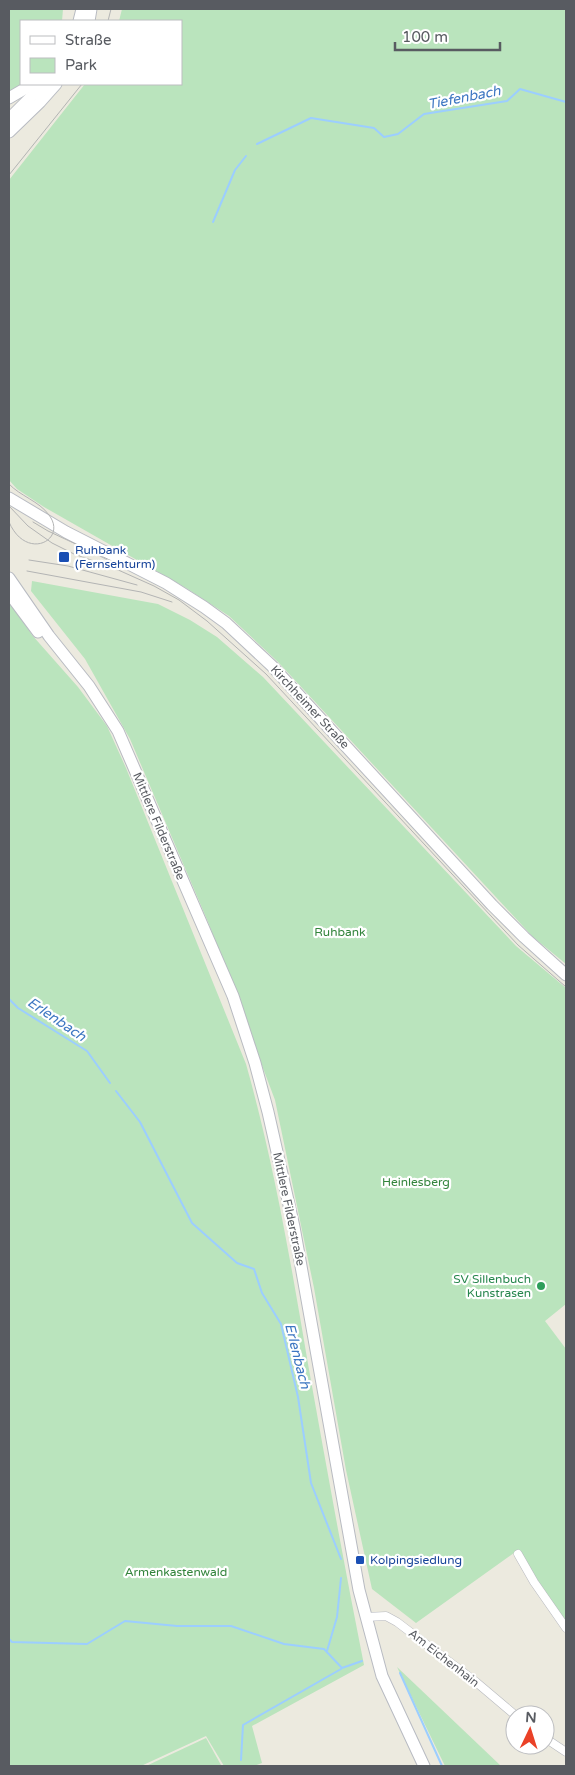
<svg xmlns="http://www.w3.org/2000/svg" width="575" height="1775" font-family="'Varela Round',sans-serif">
<rect width="100%" height="100%" fill="#eceadf"/>
<g fill="#bae4bd">
<polygon points="9,9 63,9 62,21 21,21 22,84 9,93"/>
<polygon points="122,9 566,9 566,964 533,937 278,662 229,616 186,588 44,507 17,489 9,480 9,180 85,84 181,84 181,21 119,21"/>
<polygon points="32,581 158,604 190,620 217,637 263,677 516,946 566,988 566,1304 545,1321 566,1349 566,1623 536,1580 518,1550 416,1623 372,1589 346,1470 314,1288 275,1100 208,922 130,739 85,659 31,591"/>
<path d="M 9,600 L 32,635 L 78,687 L 107,726 L 126,768 L 246,1064 C 274,1163 291,1263 308,1364 C 326,1464 344,1565 364,1665 L 252,1726 L 262,1763 L 254,1766 L 224,1766 L 206,1736 L 141,1766 L 9,1766 Z"/>
<polygon points="397,1667 501,1766 445,1766"/>
<polygon points="206,1738 221,1765 146,1766"/>
</g>
<g fill="none" stroke-linecap="round" stroke-linejoin="round">
<g stroke="#9cceff" stroke-width="2">
<polyline points="257,144 311,118 374,128 384,137 398,134 424,114 507,101 520,89 566,102"/>
<polyline points="213,222 235,170 246,156"/>
<polyline points="9,999 18,1008 87,1051 110,1083"/>
<polyline points="116,1091 140,1122 192,1223 237,1263 254,1269 262,1293 281,1324 298,1397 311,1483 341,1559"/>
<polyline points="9,1639 12,1642 87,1644 125,1621 177,1626 231,1626 284,1644 324,1649 342,1668 362,1661"/>
<polyline points="327,1651 337,1617 341,1578"/>
<polyline points="400,1673 442,1766"/>
<polyline points="241,1760 243,1725 341,1669"/>
</g>
<defs>
<g id="street">
<polyline points="518,1554 534,1582 566,1628"/>
<polyline points="366,1617 386,1616 397,1622 476,1682 515,1715"/>
<polyline points="545,1738 566,1752"/>
</g>
<g id="secondary">
<polyline points="79,21 82,9"/>
<polyline points="89,21 91,9"/>
<polyline points="9,98 33,84"/>
<polyline points="9,119 44,84"/>
<polyline points="9,132 40,102 56,84"/>
<polyline points="9,498 66,532 166,583 204,607 226,623 272,666 492,905 524,937 566,975"/>
<polyline points="9,578 49,636 89,686 118,731 233,996 255,1063 268,1112 294,1227 359,1590 382,1676 424,1766"/>
<polyline points="9,593 38,632"/>
</g>
</defs>
<use href="#street" stroke="#b7b9bf" stroke-width="9"/>
<use href="#secondary" stroke="#b8bbc2" stroke-width="13"/>
<use href="#street" stroke="#fff" stroke-width="8"/>
<use href="#secondary" stroke="#fff" stroke-width="11"/>
<g stroke="#b3b4b4" stroke-width="1">
<polyline points="108,21 111,9"/>
<polyline points="9,175 82,84"/>
<path d="M 9,484 C 20,496 39,501 49,515 C 68,540 26,562 9,522"/>
<polyline points="9,506 28,526 52,543 74,554 116,569 154,586 179,600 207,621 266,674 518,945 566,987"/>
<polyline points="33,522 48,531 116,563"/>
<polyline points="29,560 68,566 137,585"/>
<polyline points="27,571 141,592 172,602"/>
</g>
</g>
<g fill="#1a4fb4" stroke="#fff" stroke-width="2">
<rect x="58" y="551" width="12" height="12" rx="2.5"/>
<rect x="355" y="1555" width="10" height="10" rx="2.5"/>
</g>
<circle fill="#2e9e5b" stroke="#fff" stroke-width="2" cx="541" cy="1286" r="5"/>
<g text-anchor="middle" stroke-width="4.5" stroke-linejoin="round" paint-order="stroke">
<g font-size="12" fill="#164399" stroke="#fff" text-anchor="start">
<text x="75" y="554">Ruhbank<tspan x="75" dy="14">(Fernsehturm)</tspan></text>
<text x="370" y="1564">Kolpingsiedlung</text>
</g>
<g font-size="12" fill="#585b61" stroke="#fff">
<text transform="translate(310 707) rotate(47)" y="4">Kirchheimer Straße</text>
<text transform="translate(159 826) rotate(67)" y="4">Mittlere Filderstraße</text>
<text transform="translate(289 1209) rotate(78)" y="4">Mittlere Filderstraße</text>
<text transform="translate(444 1658) rotate(38)" y="4">Am Eichenhain</text>
</g>
<g font-size="12" fill="#33843c" stroke="#fff">
<text x="340" y="936">Ruhbank</text>
<text x="416" y="1186">Heinlesberg</text>
<text x="176" y="1576">Armenkastenwald</text>
</g>
<g font-size="12" fill="#27864d" stroke="#fff" text-anchor="end">
<text x="531" y="1283">SV Sillenbuch<tspan x="531" dy="14">Kunstrasen</tspan></text>
</g>
<g font-size="14" font-style="italic" fill="#3e77c2" stroke="#fff">
<text transform="translate(464 97) rotate(-11)" y="5">Tiefenbach</text>
<text transform="translate(57 1019) rotate(34)" y="5">Erlenbach</text>
<text transform="translate(298 1356) rotate(76)" y="5">Erlenbach</text>
</g>
</g>
<rect width="575" height="1775" fill="none" stroke="#585b61" stroke-width="20"/>
<rect x="20" y="20" width="162" height="65" fill="#ffffff" stroke="#bcbdc0"/>
<rect x="30" y="36" width="25" height="8" fill="#ffffff" stroke="#bcbdc0"/>
<text x="65" y="45" font-size="15" fill="#585b61">Straße</text>
<rect x="30" y="58" width="25" height="15" fill="#bae4bd" stroke="#bcbdc0"/>
<text x="65" y="70" font-size="15" fill="#585b61">Park</text>
<g transform="translate(530 1730) rotate(4)"><circle r="24" fill="#ffffff" stroke="#bcbdc0"/>
<path d="M0-4L9 19L0 12L-9 19Z" fill="#ea4127"/>
<text y="-8" font-size="14" font-weight="bold" text-anchor="middle" fill="#585b61">N</text>
</g>
<path d="M395 42v8h105v-8" fill="none" stroke="#585b61" stroke-width="2.5"/>
<text x="402" y="42" font-size="15" fill="#585b61" stroke="#ffffff" stroke-width="4" paint-order="stroke">100 m</text>
</svg>
